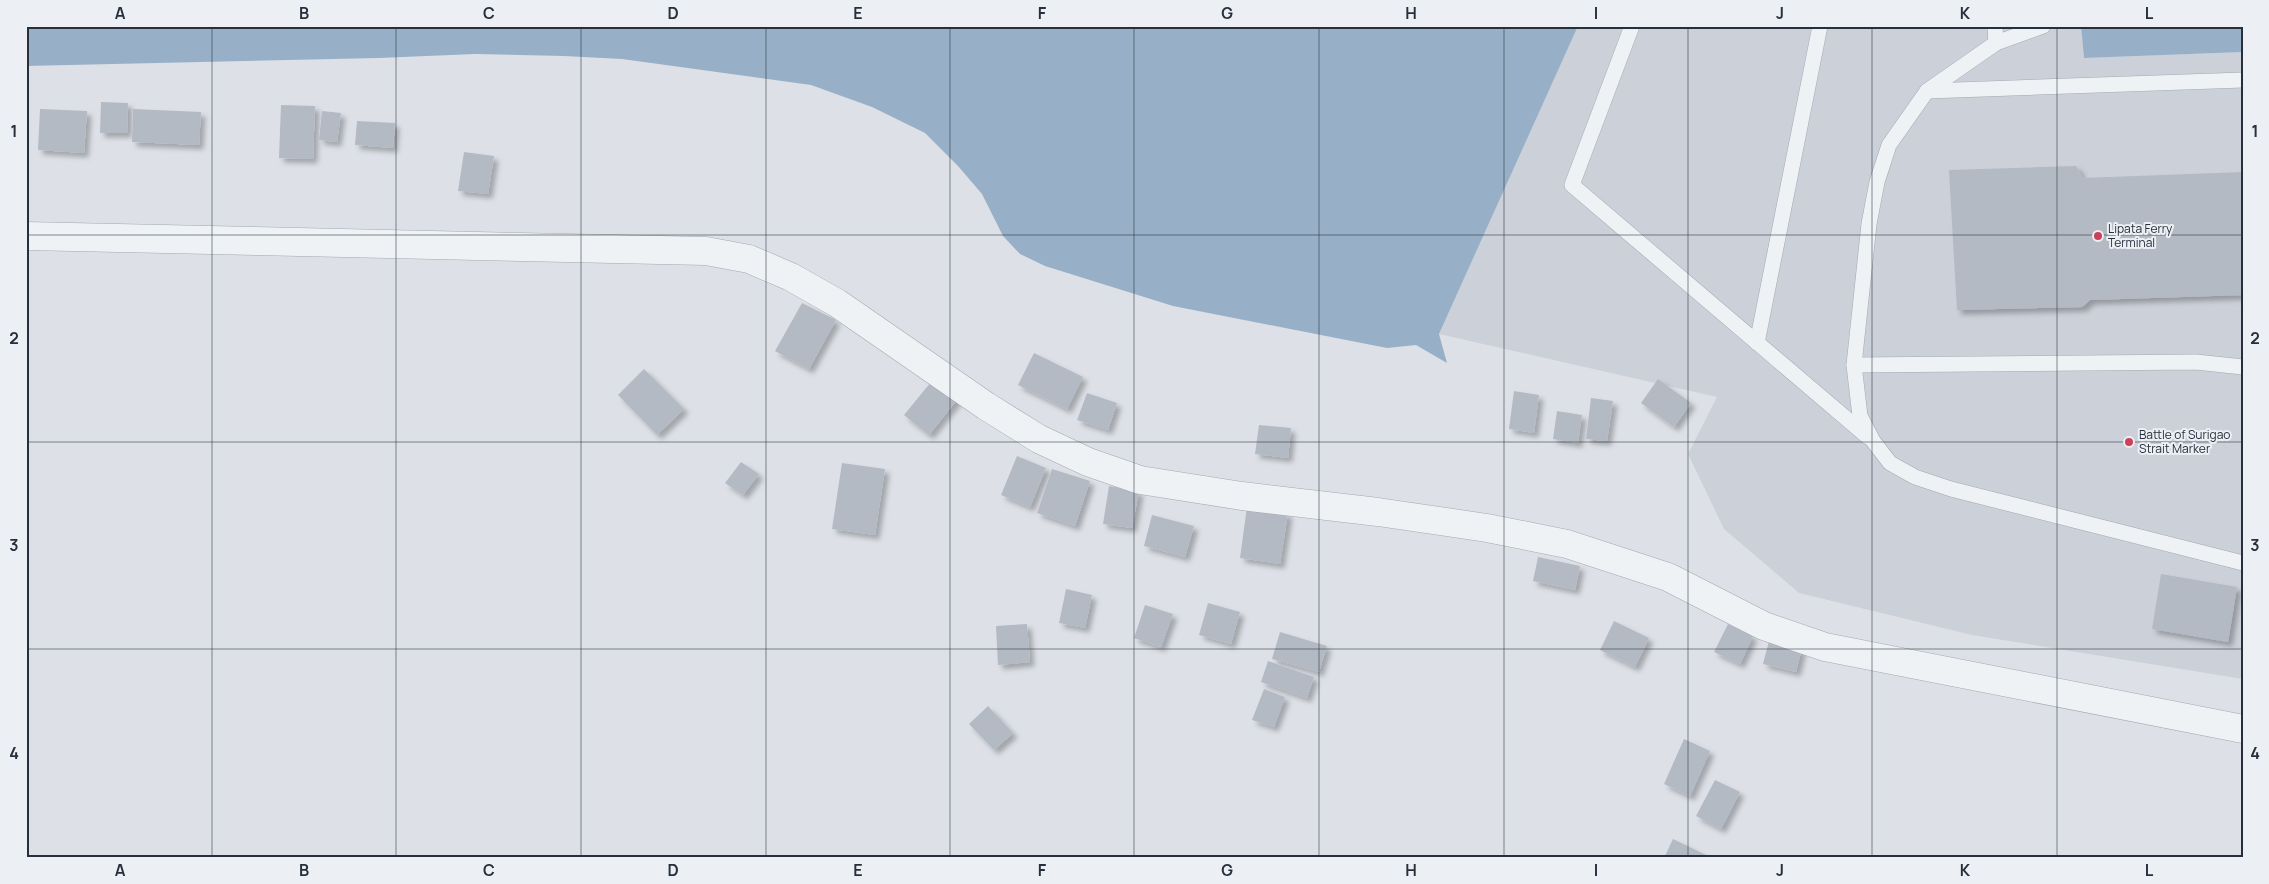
<svg xmlns="http://www.w3.org/2000/svg" width="2269" height="884" font-family="Manrope,sans-serif">
<defs>
<filter id="shadow"><feDropShadow dx="4.5" dy="4.5" stdDeviation="2.5" flood-color="#0004"/></filter>
</defs>
<rect width="100%" height="100%" fill="#dde1e7"/>
<polygon fill="#cbd0d9" points="1578,26 2081,26 2084,58 2243,52 2243,679 1972,635 1799,593 1724,529 1688,454 1717,397 1439,334"/>
<g fill="#98b0c7">
<polygon points="26,26 1578,26 1439,334 1447,363 1416,345 1387,348 1173,306 1045,266 1020,254 1003,236 982,194 958,166 925,133 872,107 811,85 622,59 564,56 475,54 379,58 26,66"/>
<polygon points="2081,26 2243,26 2243,52 2084,58"/>
</g>
<g fill="#b4bac3" filter="url(#shadow)">
<polygon points="101,102 128,103 127,133 100,133"/>
<polygon points="281,105 315,106 313,159 279,158"/>
<polygon points="40,109 87,111 84,153 38,150"/>
<polygon points="133,109 201,112 199,145 132,142"/>
<polygon points="322,111 341,113 337,142 319,140"/>
<polygon points="357,121 395,123 393,148 355,145"/>
<polygon points="464,152 494,156 488,194 458,191"/>
<polygon points="2076,166 2083,178 2243,172 2243,295 2090,300 2082,307 1957,310 1949,170"/>
<polygon points="802,303 836,320 809,369 775,351"/>
<polygon points="1034,353 1083,377 1067,409 1018,385"/>
<polygon points="644,369 684,409 657,435 618,395"/>
<polygon points="935,377 960,396 929,435 904,415"/>
<polygon points="1658,379 1691,403 1674,427 1641,403"/>
<polygon points="1514,391 1539,395 1534,433 1509,429"/>
<polygon points="1087,393 1117,403 1108,430 1077,420"/>
<polygon points="1591,398 1613,401 1607,441 1586,439"/>
<polygon points="1557,411 1582,415 1578,443 1553,439"/>
<polygon points="1259,425 1291,428 1288,458 1255,454"/>
<polygon points="1017,456 1046,468 1030,507 1001,495"/>
<polygon points="741,462 759,474 743,495 725,483"/>
<polygon points="842,463 885,469 875,535 832,529"/>
<polygon points="1052,469 1090,481 1075,526 1037,513"/>
<polygon points="1109,486 1139,491 1132,528 1103,524"/>
<polygon points="1247,507 1288,513 1280,564 1240,558"/>
<polygon points="1152,515 1194,526 1185,557 1144,546"/>
<polygon points="1538,557 1580,566 1575,590 1533,581"/>
<polygon points="2161,574 2237,587 2228,642 2152,629"/>
<polygon points="1066,589 1092,595 1085,628 1059,623"/>
<polygon points="1208,603 1240,612 1231,644 1199,635"/>
<polygon points="1145,605 1173,614 1161,647 1134,638"/>
<polygon points="1614,621 1649,638 1635,667 1600,650"/>
<polygon points="1027,624 1030,662 998,665 996,626"/>
<polygon points="1728,624 1753,636 1740,664 1714,652"/>
<polygon points="1280,632 1327,646 1319,672 1272,659"/>
<polygon points="1769,641 1802,648 1796,672 1763,664"/>
<polygon points="1268,661 1314,677 1307,698 1261,682"/>
<polygon points="1264,689 1285,697 1274,727 1252,720"/>
<polygon points="988,706 1013,733 994,750 969,724"/>
<polygon points="1684,739 1710,751 1690,796 1664,784"/>
<polygon points="1715,780 1740,792 1721,829 1696,816"/>
<polygon points="1673,839 1706,855 1704,858 1664,858"/>
</g>
<g fill="none" stroke-linecap="round" stroke-linejoin="round">
<defs>
<g id="service">
<polyline points="1632,26 1572,185 1868,437"/>
<polyline points="1995,26 1996,43"/>
<polyline points="2043,26 1996,43 1927,91 1889,145 1877,182 1869,224 1854,365 1860,416 1873,441 1890,463 1915,477 1951,489 2243,563"/>
<polyline points="1927,91 2243,80"/>
<polyline points="1757,343 1820,26"/>
<polyline points="1854,365 2196,362 2243,367"/>
</g>
<polyline id="tertiary" points="26,236 706,251 749,259 791,277 837,303 986,406 1039,439 1088,462 1140,480 1242,496 1378,512 1487,528 1567,544 1668,577 1764,626 1825,647 2243,729"/>
</defs>
<use href="#service" stroke="#a3a8b1" stroke-width="16"/>
<use href="#tertiary" stroke="#a3a8b1" stroke-width="29"/>
<use href="#service" stroke="#eff2f5" stroke-width="15"/>
<use href="#tertiary" stroke="#eff2f5" stroke-width="28"/>
</g>
<path fill="none" stroke="#272f3d" stroke-width="1" stroke-opacity="0.55" d="M 212,26 L 212,858M 396,26 L 396,858M 581,26 L 581,858M 766,26 L 766,858M 950,26 L 950,858M 1134,26 L 1134,858M 1319,26 L 1319,858M 1504,26 L 1504,858M 1688,26 L 1688,858M 1872,26 L 1872,858M 2057,26 L 2057,858M 26,235 L 2243,235M 26,442 L 2243,442M 26,649 L 2243,649"/>
<g fill="#cc415a" stroke="#ecf0f4" stroke-width="2">
<circle cx="2098" cy="236" r="5"/>
<circle cx="2129" cy="442" r="5"/>
</g>
<g text-anchor="middle" stroke-width="4" stroke-linejoin="round" paint-order="stroke">
<g font-size="12" fill="#272f3d" stroke="#ecf0f4" text-anchor="start">
<text x="2108" y="233">Lipata Ferry<tspan x="2108" dy="14">Terminal</tspan></text>
<text x="2139" y="439">Battle of Surigao<tspan x="2139" dy="14">Strait Marker</tspan></text>
</g>
</g>
<rect width="2269" height="884" fill="none" stroke="#ecf0f4" stroke-width="55"/>
<rect x="28" y="28" width="2214" height="828" fill="none" stroke="#272f3d" stroke-width="2"/>
<g font-size="16" text-anchor="middle" font-weight="bold" fill="#272f3d">
<text x="120" y="19">A</text>
<text x="304" y="19">B</text>
<text x="489" y="19">C</text>
<text x="673" y="19">D</text>
<text x="858" y="19">E</text>
<text x="1042" y="19">F</text>
<text x="1227" y="19">G</text>
<text x="1411" y="19">H</text>
<text x="1596" y="19">I</text>
<text x="1780" y="19">J</text>
<text x="1965" y="19">K</text>
<text x="2149" y="19">L</text>
<text x="14" y="137">1</text>
<text x="2255" y="137">1</text>
<text x="14" y="344">2</text>
<text x="2255" y="344">2</text>
<text x="14" y="551">3</text>
<text x="2255" y="551">3</text>
<text x="14" y="759">4</text>
<text x="2255" y="759">4</text>
<text x="120" y="876">A</text>
<text x="304" y="876">B</text>
<text x="489" y="876">C</text>
<text x="673" y="876">D</text>
<text x="858" y="876">E</text>
<text x="1042" y="876">F</text>
<text x="1227" y="876">G</text>
<text x="1411" y="876">H</text>
<text x="1596" y="876">I</text>
<text x="1780" y="876">J</text>
<text x="1965" y="876">K</text>
<text x="2149" y="876">L</text>
</g>
</svg>
